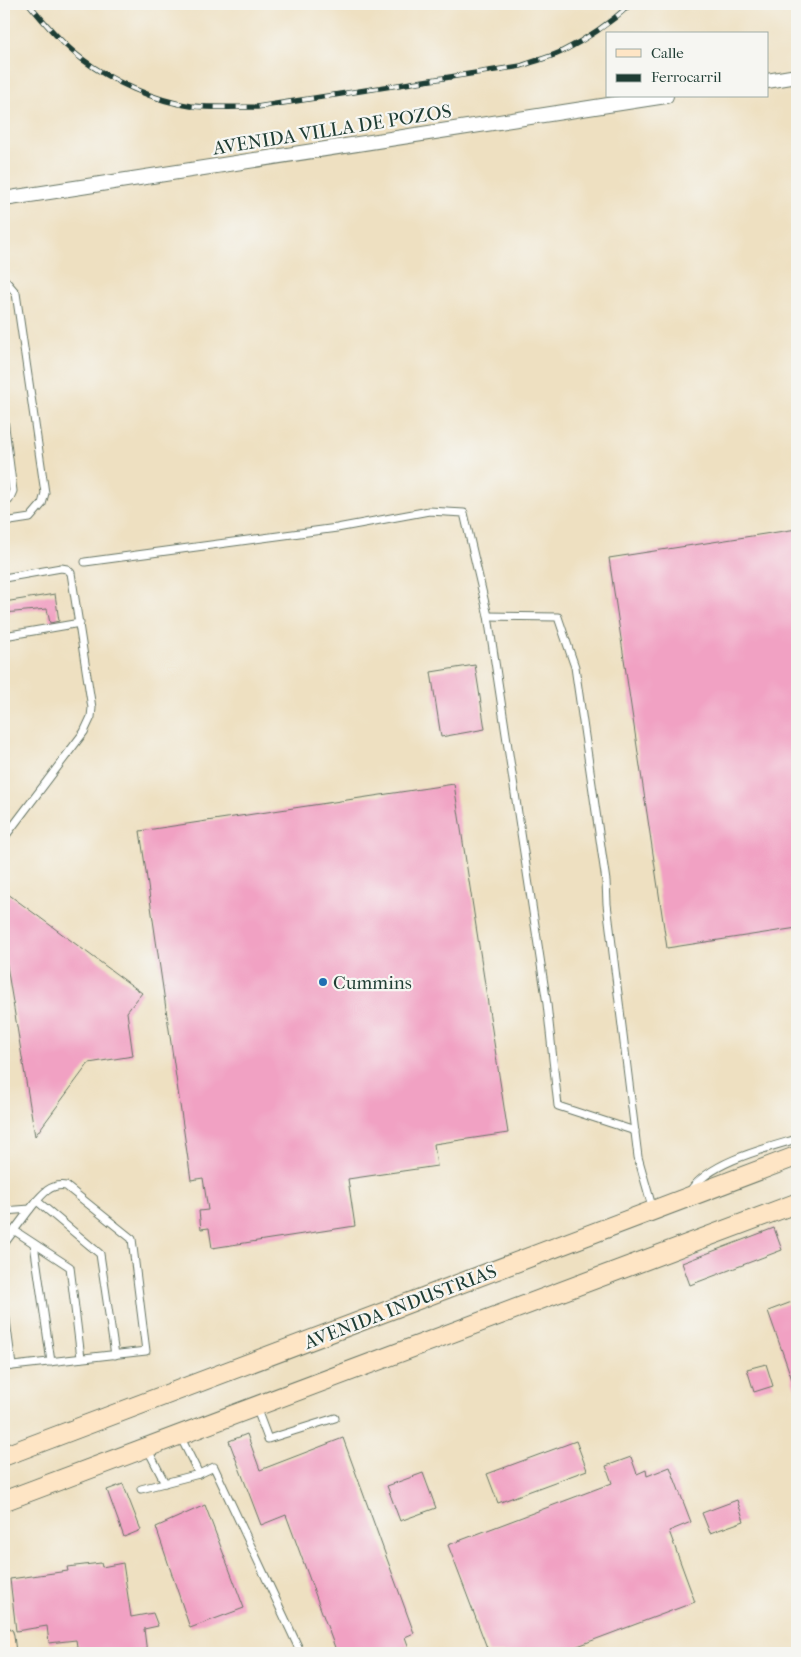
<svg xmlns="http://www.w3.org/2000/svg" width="801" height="1657" font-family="'IM FELL French Canon',serif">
<rect width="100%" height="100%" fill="#f6f6f2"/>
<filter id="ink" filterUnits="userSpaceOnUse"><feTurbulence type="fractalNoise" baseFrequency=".02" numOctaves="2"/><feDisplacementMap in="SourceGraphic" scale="10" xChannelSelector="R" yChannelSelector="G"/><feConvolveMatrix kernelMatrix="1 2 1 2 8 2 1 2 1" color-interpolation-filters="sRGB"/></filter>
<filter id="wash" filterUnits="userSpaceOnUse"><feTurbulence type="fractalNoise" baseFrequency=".0096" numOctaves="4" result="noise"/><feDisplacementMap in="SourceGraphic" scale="20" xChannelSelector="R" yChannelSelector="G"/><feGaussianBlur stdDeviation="1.12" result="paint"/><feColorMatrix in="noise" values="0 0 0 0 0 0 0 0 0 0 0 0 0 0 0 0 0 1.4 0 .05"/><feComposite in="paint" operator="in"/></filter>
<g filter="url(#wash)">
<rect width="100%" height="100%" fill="#eee0c1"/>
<g id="blocks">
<g fill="#f1a1c3">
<polygon points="797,529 797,928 667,948 609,558"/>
<polygon points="55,594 59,621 50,623 47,609 4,613 4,602"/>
<polygon points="475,665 485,729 441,737 431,672"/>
<polygon points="454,784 508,1133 434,1144 437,1166 348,1179 355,1226 212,1248 209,1228 201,1229 199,1211 208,1210 203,1178 191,1180 140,831"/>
<polygon points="4,891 142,993 127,1012 133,1056 89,1063 35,1136 4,948"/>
<polygon points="774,1228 782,1250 690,1285 682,1263"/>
<polygon points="797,1300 797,1391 796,1391 768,1311"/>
<polygon points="766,1364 773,1386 754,1392 747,1369"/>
<polygon points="247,1434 260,1470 343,1438 414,1633 405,1637 409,1648 395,1653 337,1653 286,1515 261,1525 229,1441"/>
<polygon points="576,1441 587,1470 498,1503 487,1474"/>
<polygon points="631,1457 637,1474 646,1470 647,1476 670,1467 691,1522 669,1531 695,1602 559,1653 489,1653 448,1545 612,1483 606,1466"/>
<polygon points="423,1473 436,1508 400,1521 387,1486"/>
<polygon points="123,1484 141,1530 124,1537 107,1490"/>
<polygon points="737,1500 744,1521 710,1533 702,1513"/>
<polygon points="205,1505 244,1608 190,1628 156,1527"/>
<polygon points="101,1563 102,1567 123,1563 131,1617 153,1613 158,1626 144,1629 147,1653 78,1653 76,1640 49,1643 47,1626 16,1631 10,1579 68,1571 67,1567"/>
</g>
</g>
</g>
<g filter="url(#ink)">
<use href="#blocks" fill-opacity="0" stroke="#677665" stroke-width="1"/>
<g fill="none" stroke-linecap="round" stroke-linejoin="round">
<defs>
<g id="lane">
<polyline points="4,279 16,293 45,493 42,504 30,518 4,522"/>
<polyline points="4,419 13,491 9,500 4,502"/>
<polyline points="85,562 337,528 429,511 464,513 488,616 547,1004 558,1106 635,1131"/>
<polyline points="4,578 61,568 67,569 71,573 92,708 91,717 84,732 4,838"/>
<polyline points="488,616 558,617 575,667 606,881 607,904 638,1157 653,1210"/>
<polyline points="4,636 80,623"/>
<path d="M 690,1191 C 710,1162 763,1149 797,1139"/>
<polyline points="37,1201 100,1254 115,1355"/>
<path d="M 4,1211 L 30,1209 C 40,1197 49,1183 66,1186 L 132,1239 L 146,1351 L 4,1367"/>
<polyline points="15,1231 70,1267 81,1358"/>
<polyline points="4,1244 30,1209"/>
<polyline points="34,1244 51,1362"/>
<polyline points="4,1305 12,1366"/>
<polyline points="256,1407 268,1439 335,1418"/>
<polyline points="180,1436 199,1474"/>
<polyline points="147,1448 165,1483"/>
<polyline points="141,1489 199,1474 214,1467 301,1653"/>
</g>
<g id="street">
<polyline points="767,81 797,76"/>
<polyline points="4,199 666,96"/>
</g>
<g id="secondary">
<polyline points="4,1456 797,1156"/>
<polyline points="4,1501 797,1203"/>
<polyline points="4,1636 6,1653"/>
</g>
</defs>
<use href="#lane" stroke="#677665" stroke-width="9"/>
<use href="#street" stroke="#677665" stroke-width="16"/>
<use href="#secondary" stroke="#677665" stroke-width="21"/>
<use href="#lane" stroke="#fff" stroke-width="7"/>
<use href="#street" stroke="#fff" stroke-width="14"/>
<use href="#secondary" stroke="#fee5c5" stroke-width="19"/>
<defs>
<path id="rail" d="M 29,4 C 45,23 62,44 82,59 C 111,81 155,101 191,106 C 213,108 235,107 257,107 L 521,66 C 534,61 548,58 561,52 C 587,39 610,23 631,4"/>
</defs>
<use href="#rail" stroke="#1f3d34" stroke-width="5.5"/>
<use href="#rail" stroke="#f6f6f2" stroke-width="4" stroke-dasharray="11" stroke-linecap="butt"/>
</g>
</g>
<circle fill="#1f6fb2" stroke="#f6f6f2" stroke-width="2" cx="323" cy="982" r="5"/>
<g text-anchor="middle" stroke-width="4.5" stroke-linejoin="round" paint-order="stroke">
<g font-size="19" fill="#1f3d34" stroke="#f6f6f2">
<text transform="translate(332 129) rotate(-9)" y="7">AVENIDA VILLA DE POZOS</text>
<text transform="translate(400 1306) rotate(-21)" y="7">AVENIDA INDUSTRIAS</text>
</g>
<g font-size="19" fill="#1f3d34" stroke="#f6f6f2" text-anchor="start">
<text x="333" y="989">Cummins</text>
</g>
</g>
<rect width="801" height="1657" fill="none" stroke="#f6f6f2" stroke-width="20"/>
<rect x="606" y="32" width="162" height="65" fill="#f6f6f2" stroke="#a0aca6"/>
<rect x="616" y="49" width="25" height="8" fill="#fee5c5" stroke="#a0aca6"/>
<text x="651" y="58" font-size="15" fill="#1f3d34">Calle</text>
<rect x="616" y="74" width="25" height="8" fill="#1f3d34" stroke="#a0aca6"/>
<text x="651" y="82" font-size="15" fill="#1f3d34">Ferrocarril</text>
</svg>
